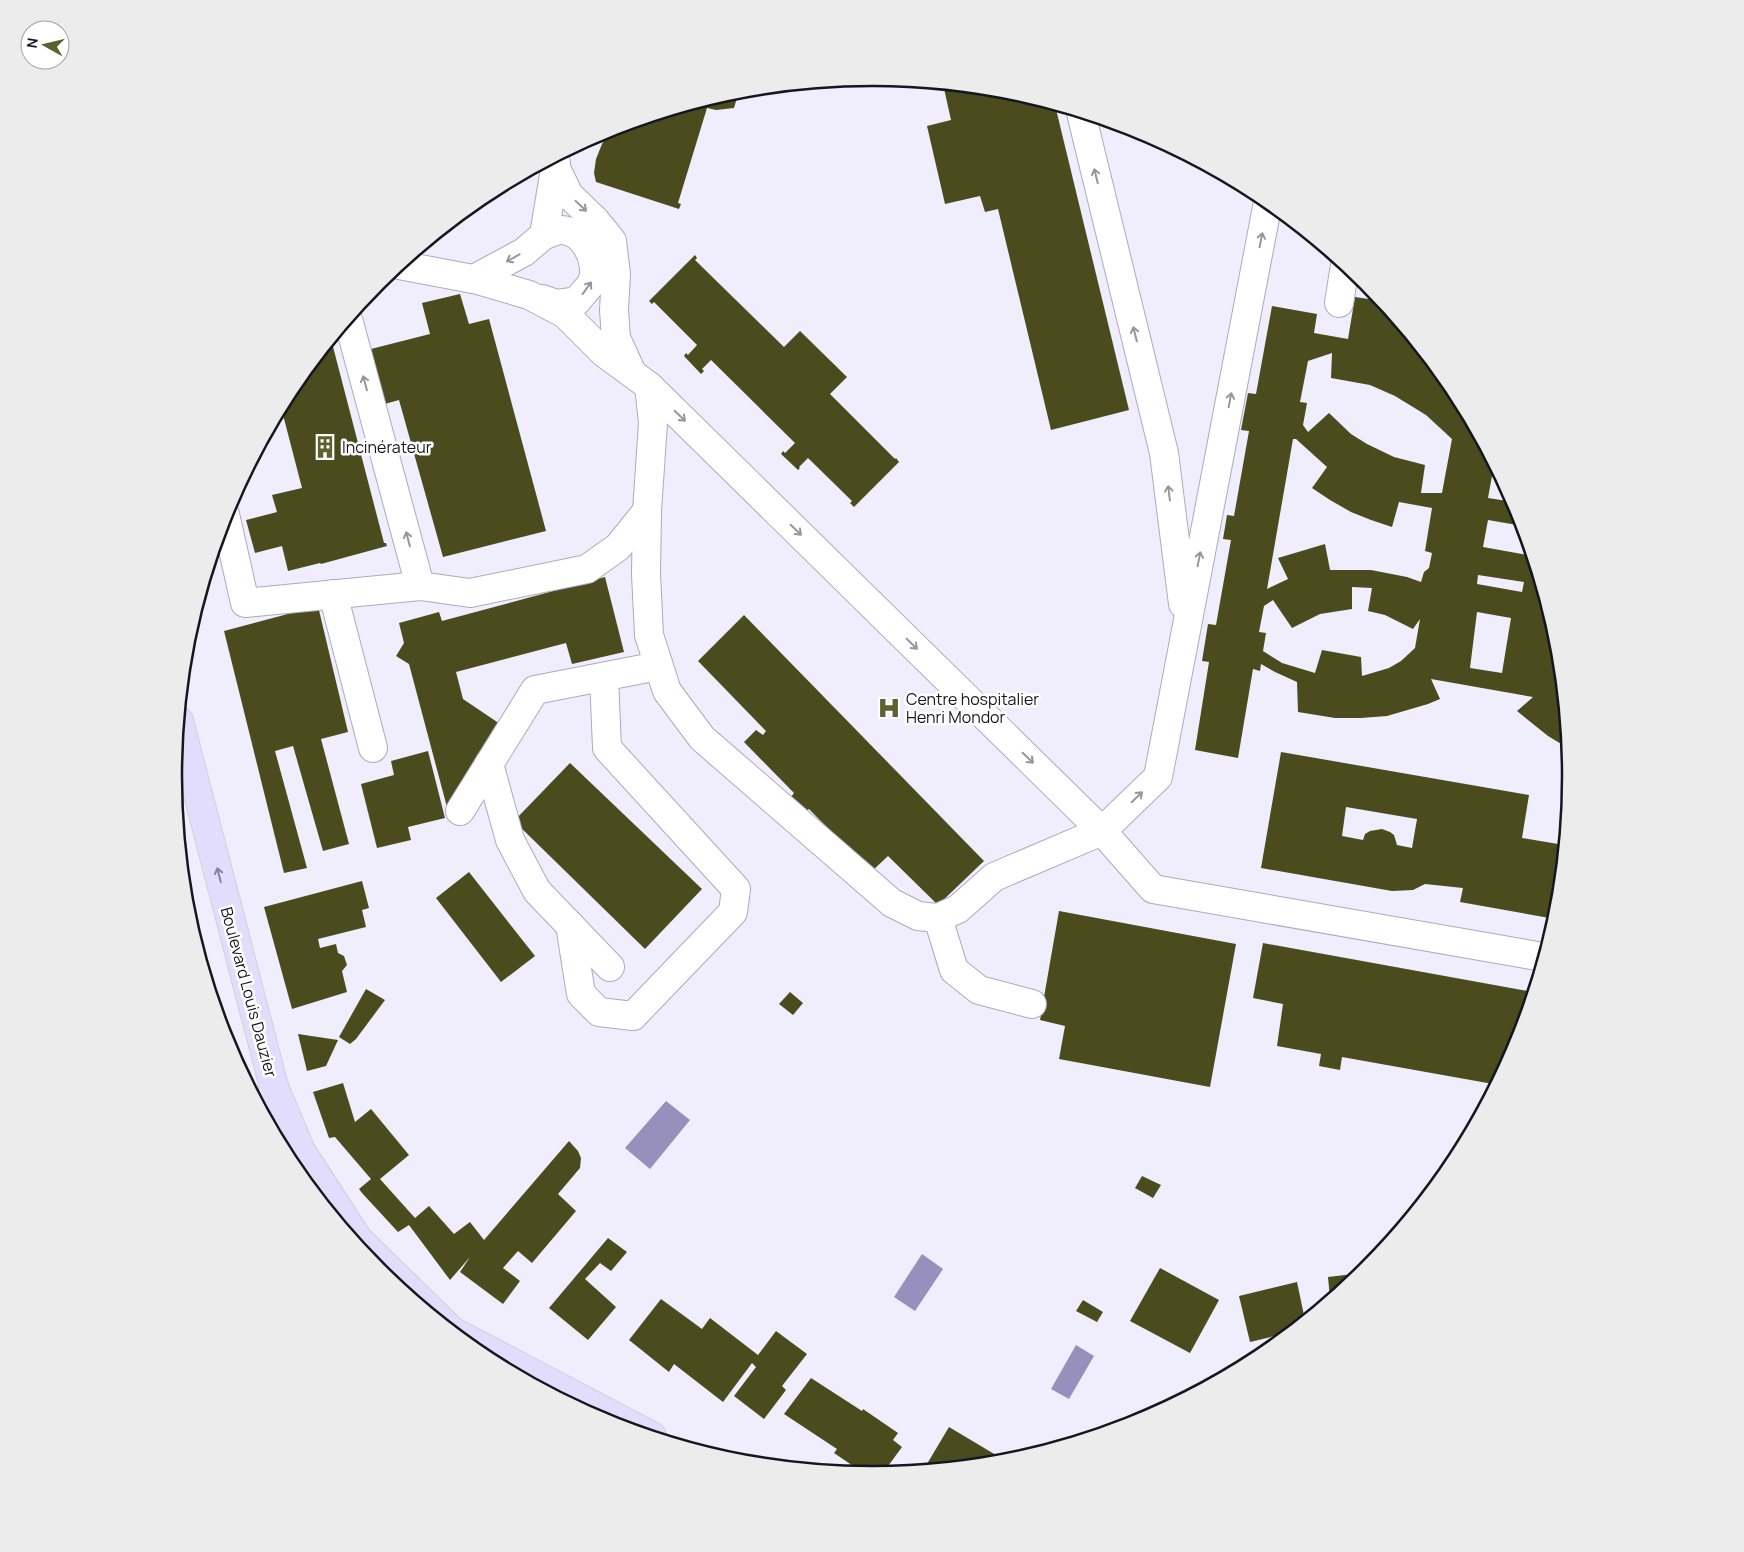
<svg xmlns="http://www.w3.org/2000/svg" width="1744" height="1552" font-family="Manrope,sans-serif">
<rect width="100%" height="100%" fill="#f0eefc"/>
<g fill="#978fbc">
<polygon points="666,1101 690,1120 650,1169 625,1148"/>
<polygon points="922,1254 943,1269 915,1311 894,1297"/>
<polygon points="1076,1345 1094,1356 1069,1399 1051,1389"/>
</g>
<g fill="#4a4c1e" fill-rule="evenodd">
<polygon points="943,84 1009,91 1055,105 1129,410 1051,430 998,209 985,212 980,196 945,204 927,126 951,120"/>
<polygon points="739,91 734,108 716,110 707,108 678,203 681,204 679,209 596,182 594,173 596,159 602,144 612,128"/>
<polygon points="695,255 697,258 695,260 784,347 800,331 847,377 830,394 895,459 896,458 899,462 854,507 850,503 852,501 808,458 799,467 800,468 798,470 781,454 783,451 785,453 795,443 711,360 702,369 704,371 701,374 684,356 686,353 688,355 697,345 654,302 652,304 649,301"/>
<polygon points="460,294 469,324 489,319 546,531 443,557 399,400 381,405 367,350 430,334 422,303"/>
<path d="M 1355,297 L 1382,301 L 1453,388 L 1494,465 L 1488,498 L 1514,502 L 1517,509 L 1523,526 L 1488,520 L 1483,547 L 1528,555 L 1529,548 L 1557,640 L 1560,667 L 1559,673 L 1561,677 L 1568,748 L 1548,736 L 1517,711 L 1533,697 L 1431,679 L 1440,699 L 1428,704 L 1387,716 L 1361,718 L 1335,718 L 1298,712 L 1297,682 L 1275,672 L 1261,664 L 1260,671 L 1253,669 L 1238,758 L 1195,750 L 1209,662 L 1202,661 L 1208,624 L 1216,625 L 1231,540 L 1223,539 L 1227,515 L 1234,516 L 1249,431 L 1241,430 L 1248,393 L 1256,394 L 1272,306 L 1317,314 L 1314,333 L 1348,339 ZM 1332,353 L 1331,378 L 1370,385 L 1395,396 L 1426,415 L 1452,439 L 1442,493 L 1421,493 L 1425,465 L 1394,457 L 1367,444 L 1351,434 L 1329,413 L 1308,432 L 1303,425 L 1307,403 L 1300,402 L 1308,361 ZM 1293,439 L 1296,439 L 1327,467 L 1312,488 L 1330,500 L 1351,512 L 1371,520 L 1392,527 L 1399,502 L 1432,508 L 1425,551 L 1432,553 L 1429,568 L 1424,572 L 1421,582 L 1407,577 L 1371,570 L 1330,570 L 1325,544 L 1278,558 L 1288,579 L 1267,589 ZM 1478,575 L 1524,582 L 1522,592 L 1477,584 ZM 1352,587 L 1372,588 L 1368,611 L 1385,615 L 1413,629 L 1420,619 L 1415,648 L 1401,661 L 1389,668 L 1362,676 L 1361,657 L 1322,650 L 1315,673 L 1282,663 L 1263,651 L 1266,633 L 1259,632 L 1264,606 L 1273,600 L 1292,628 L 1320,614 L 1352,609 ZM 1477,612 L 1511,618 L 1502,673 L 1470,668 Z"/>
<polygon points="331,339 384,543 386,543 387,546 321,564 320,563 288,571 282,546 255,553 246,520 277,512 272,495 302,488 281,407 291,388"/>
<polygon points="605,577 624,652 572,664 566,643 456,672 463,699 506,728 448,811 409,664 396,656 404,643 399,623 439,612 442,621"/>
<polygon points="318,606 348,732 321,739 349,844 323,851 293,746 275,751 307,868 284,873 224,631"/>
<polygon points="744,615 984,861 938,905 888,856 871,872 809,809 806,811 791,797 794,793 744,742 756,730 763,735 766,731 698,661"/>
<polygon points="428,751 445,818 408,827 411,840 377,848 361,784 394,775 391,761"/>
<path d="M 1281,752 L 1529,795 L 1522,838 L 1564,845 L 1555,919 L 1460,902 L 1463,888 L 1425,884 L 1413,890 L 1392,891 L 1261,868 ZM 1346,807 L 1417,819 L 1412,848 L 1397,845 L 1394,835 L 1390,832 L 1382,829 L 1370,831 L 1365,834 L 1363,840 L 1342,836 Z"/>
<polygon points="570,763 702,889 645,949 514,821"/>
<polygon points="469,872 535,956 501,982 436,898"/>
<polygon points="362,881 369,908 362,910 366,927 318,939 320,948 336,944 338,953 344,956 347,965 342,971 347,992 292,1009 264,907"/>
<polygon points="1059,911 1236,944 1210,1087 1059,1059 1065,1026 1040,1020"/>
<polygon points="1263,943 1533,992 1517,1044 1493,1089 1493,1084 1342,1057 1340,1070 1319,1066 1321,1054 1277,1046 1283,1004 1253,998"/>
<polygon points="366,989 385,1000 356,1039 350,1044 339,1037"/>
<polygon points="790,992 803,1003 793,1015 779,1004"/>
<polygon points="298,1034 338,1040 326,1066 307,1071"/>
<polygon points="343,1083 355,1122 371,1109 409,1155 380,1179 415,1218 429,1206 454,1234 470,1222 484,1240 569,1141 578,1151 581,1158 580,1168 558,1194 576,1211 532,1263 518,1251 503,1268 520,1281 503,1304 460,1272 470,1257 450,1280 409,1225 398,1232 362,1193 359,1189 371,1179 335,1137 329,1138 313,1092"/>
<polygon points="1142,1176 1161,1185 1153,1198 1135,1188"/>
<polygon points="608,1238 627,1252 611,1271 600,1263 585,1279 616,1307 588,1340 549,1308"/>
<polygon points="1160,1268 1219,1300 1190,1353 1130,1321"/>
<polygon points="1362,1273 1350,1283 1330,1299 1328,1277"/>
<polygon points="1297,1282 1305,1320 1291,1332 1250,1342 1239,1296"/>
<polygon points="661,1299 702,1329 710,1318 758,1355 776,1331 807,1354 782,1386 786,1390 764,1419 734,1396 756,1367 752,1363 723,1402 674,1364 669,1372 629,1340"/>
<polygon points="1083,1300 1103,1312 1097,1322 1076,1311"/>
<polygon points="811,1378 862,1411 863,1409 898,1433 893,1440 902,1447 883,1473 865,1474 834,1453 837,1449 784,1414"/>
<polygon points="949,1427 1006,1461 1012,1456 1019,1454 1025,1456 1008,1461 924,1469"/>
</g>
<g fill="none" stroke-linecap="round" stroke-linejoin="round">
<defs>
<g id="minor">
<polyline points="1081,113 1164,453 1183,604"/>
<polyline points="555,166 569,195 595,220 612,241 616,274 614,310 616,338 632,373"/>
<polyline points="399,265 478,280 529,295 565,314 604,353 649,386 1102,831 1153,889 1543,957"/>
<polyline points="474,279 524,252 544,235 556,163"/>
<path d="M 542,299 L 556,304 L 577,301 C 581,295 589,288 592,282 C 600,261 583,228 559,230 C 554,231 548,234 544,235"/>
<polyline points="1339,303 1345,265"/>
<polyline points="348,319 420,586"/>
<polyline points="649,386 653,423 647,511 646,574 649,635 667,691 702,738 892,903 918,916 938,918 958,909 994,877 1102,831 1158,777 1268,202"/>
<polyline points="225,514 245,603 420,586 470,593 587,569 618,547 647,511"/>
<polyline points="333,594 373,748"/>
<polyline points="489,764 510,840 537,891 610,967"/>
<polyline points="460,811 535,690 658,666"/>
<polyline points="938,918 954,970 979,990 1032,1004"/>
<polyline points="570,925 581,994 599,1012 633,1016 733,912 736,889 607,748 604,677"/>
<polyline points="269,1123 274,1087"/>
</g>
<g id="major">
<polyline points="179,721 274,1087 301,1151 358,1239 450,1329"/>
<polyline points="452,1331 652,1436"/>
</g>
</defs>
<use href="#minor" stroke="#ada9c0" stroke-width="30"/>
<use href="#major" stroke="#d1d0d2" stroke-width="30"/>
<use href="#minor" stroke="#fff" stroke-width="28"/>
<use href="#major" stroke="#e2dcfd" stroke-width="28"/>
</g>
<defs><path id="oneway-shaft" d="M-6 0H5M1.5-3L5.5 0L1.5 3" fill="none" stroke-width="1.6" stroke-linecap="round" stroke-linejoin="round" transform="scale(1.25)"/></defs>
<g stroke="#97969a">
<use href="#oneway-shaft" transform="translate(1096 176) rotate(-104)"/>
<use href="#oneway-shaft" transform="translate(581 206) rotate(43)"/>
<use href="#oneway-shaft" transform="translate(1261 240) rotate(-79)"/>
<use href="#oneway-shaft" transform="translate(513 258) rotate(151)"/>
<use href="#oneway-shaft" transform="translate(587 288) rotate(-54)"/>
<use href="#oneway-shaft" transform="translate(1135 334) rotate(-104)"/>
<use href="#oneway-shaft" transform="translate(365 383) rotate(-105)"/>
<use href="#oneway-shaft" transform="translate(1230 400) rotate(-79)"/>
<use href="#oneway-shaft" transform="translate(680 416) rotate(44)"/>
<use href="#oneway-shaft" transform="translate(1169 493) rotate(-97)"/>
<use href="#oneway-shaft" transform="translate(796 530) rotate(44)"/>
<use href="#oneway-shaft" transform="translate(408 539) rotate(-105)"/>
<use href="#oneway-shaft" transform="translate(1199 559) rotate(-79)"/>
<use href="#oneway-shaft" transform="translate(912 644) rotate(44)"/>
<use href="#oneway-shaft" transform="translate(1028 758) rotate(44)"/>
<use href="#oneway-shaft" transform="translate(1137 797) rotate(-44)"/>
</g>
<use stroke="#878399" href="#oneway-shaft" transform="translate(219 875) rotate(-104)"/>
<defs>
<symbol id="building-bare" viewBox="-9 -9 18 18"><path d="M-4-6H4V6H1V3H-1V6H-4ZM-2.5-4.3h1.7v1.8h-1.7ZM.8-4.3h1.7v1.8H.8ZM-2.5-1h1.7V.8h-1.7ZM.8-1h1.7V.8H.8Z" fill="#5e612e" stroke="#fff" stroke-width="2.5" paint-order="stroke"/></symbol>
<symbol id="hospital-bare" viewBox="-9 -9 18 18"><path d="M-5-5h3v3.5h4V-5h3V5h-3V1.5h-4V5h-3Z" fill="#5e612e" stroke="#fff" stroke-width="2.5" paint-order="stroke"/></symbol>
</defs>
<g fill-rule="evenodd">
<use href="#building-bare" x="309" y="431" width="32" height="32"/>
<use href="#hospital-bare" x="873" y="692" width="32" height="32"/>
</g>
<g text-anchor="middle" stroke-width="5" stroke-linejoin="round" paint-order="stroke">
<g font-size="16" fill="#17161e" stroke="#fff" text-anchor="start">
<text x="342" y="453">Incinérateur</text>
<text x="906" y="705">Centre hospitalier<tspan x="906" dy="18">Henri Mondor</tspan></text>
</g>
<g font-size="16" fill="#17161e" stroke="#fff">
<text transform="translate(249 992) rotate(75)" y="6">Boulevard Louis Dauzier</text>
</g>
</g>
<path d="M0 0H1744V1552H0ZM182 776a690 690 0 1 1 1380 0a690 690 0 1 1-1380 0Z" fill="#ececed" fill-rule="evenodd"/>
<path fill="none" stroke="#17161e" stroke-width="2.5" d="M182 776a690 690 0 1 1 1380 0a690 690 0 1 1-1380 0Z"/>
<g transform="translate(45 45) rotate(278)"><circle r="24" fill="#ffffff" stroke="#a2a2a5"/>
<path d="M0-4L9 19L0 12L-9 19Z" fill="#5e612e"/>
<text y="-8" font-size="14" font-weight="bold" text-anchor="middle" fill="#17161e">N</text>
</g>
</svg>
